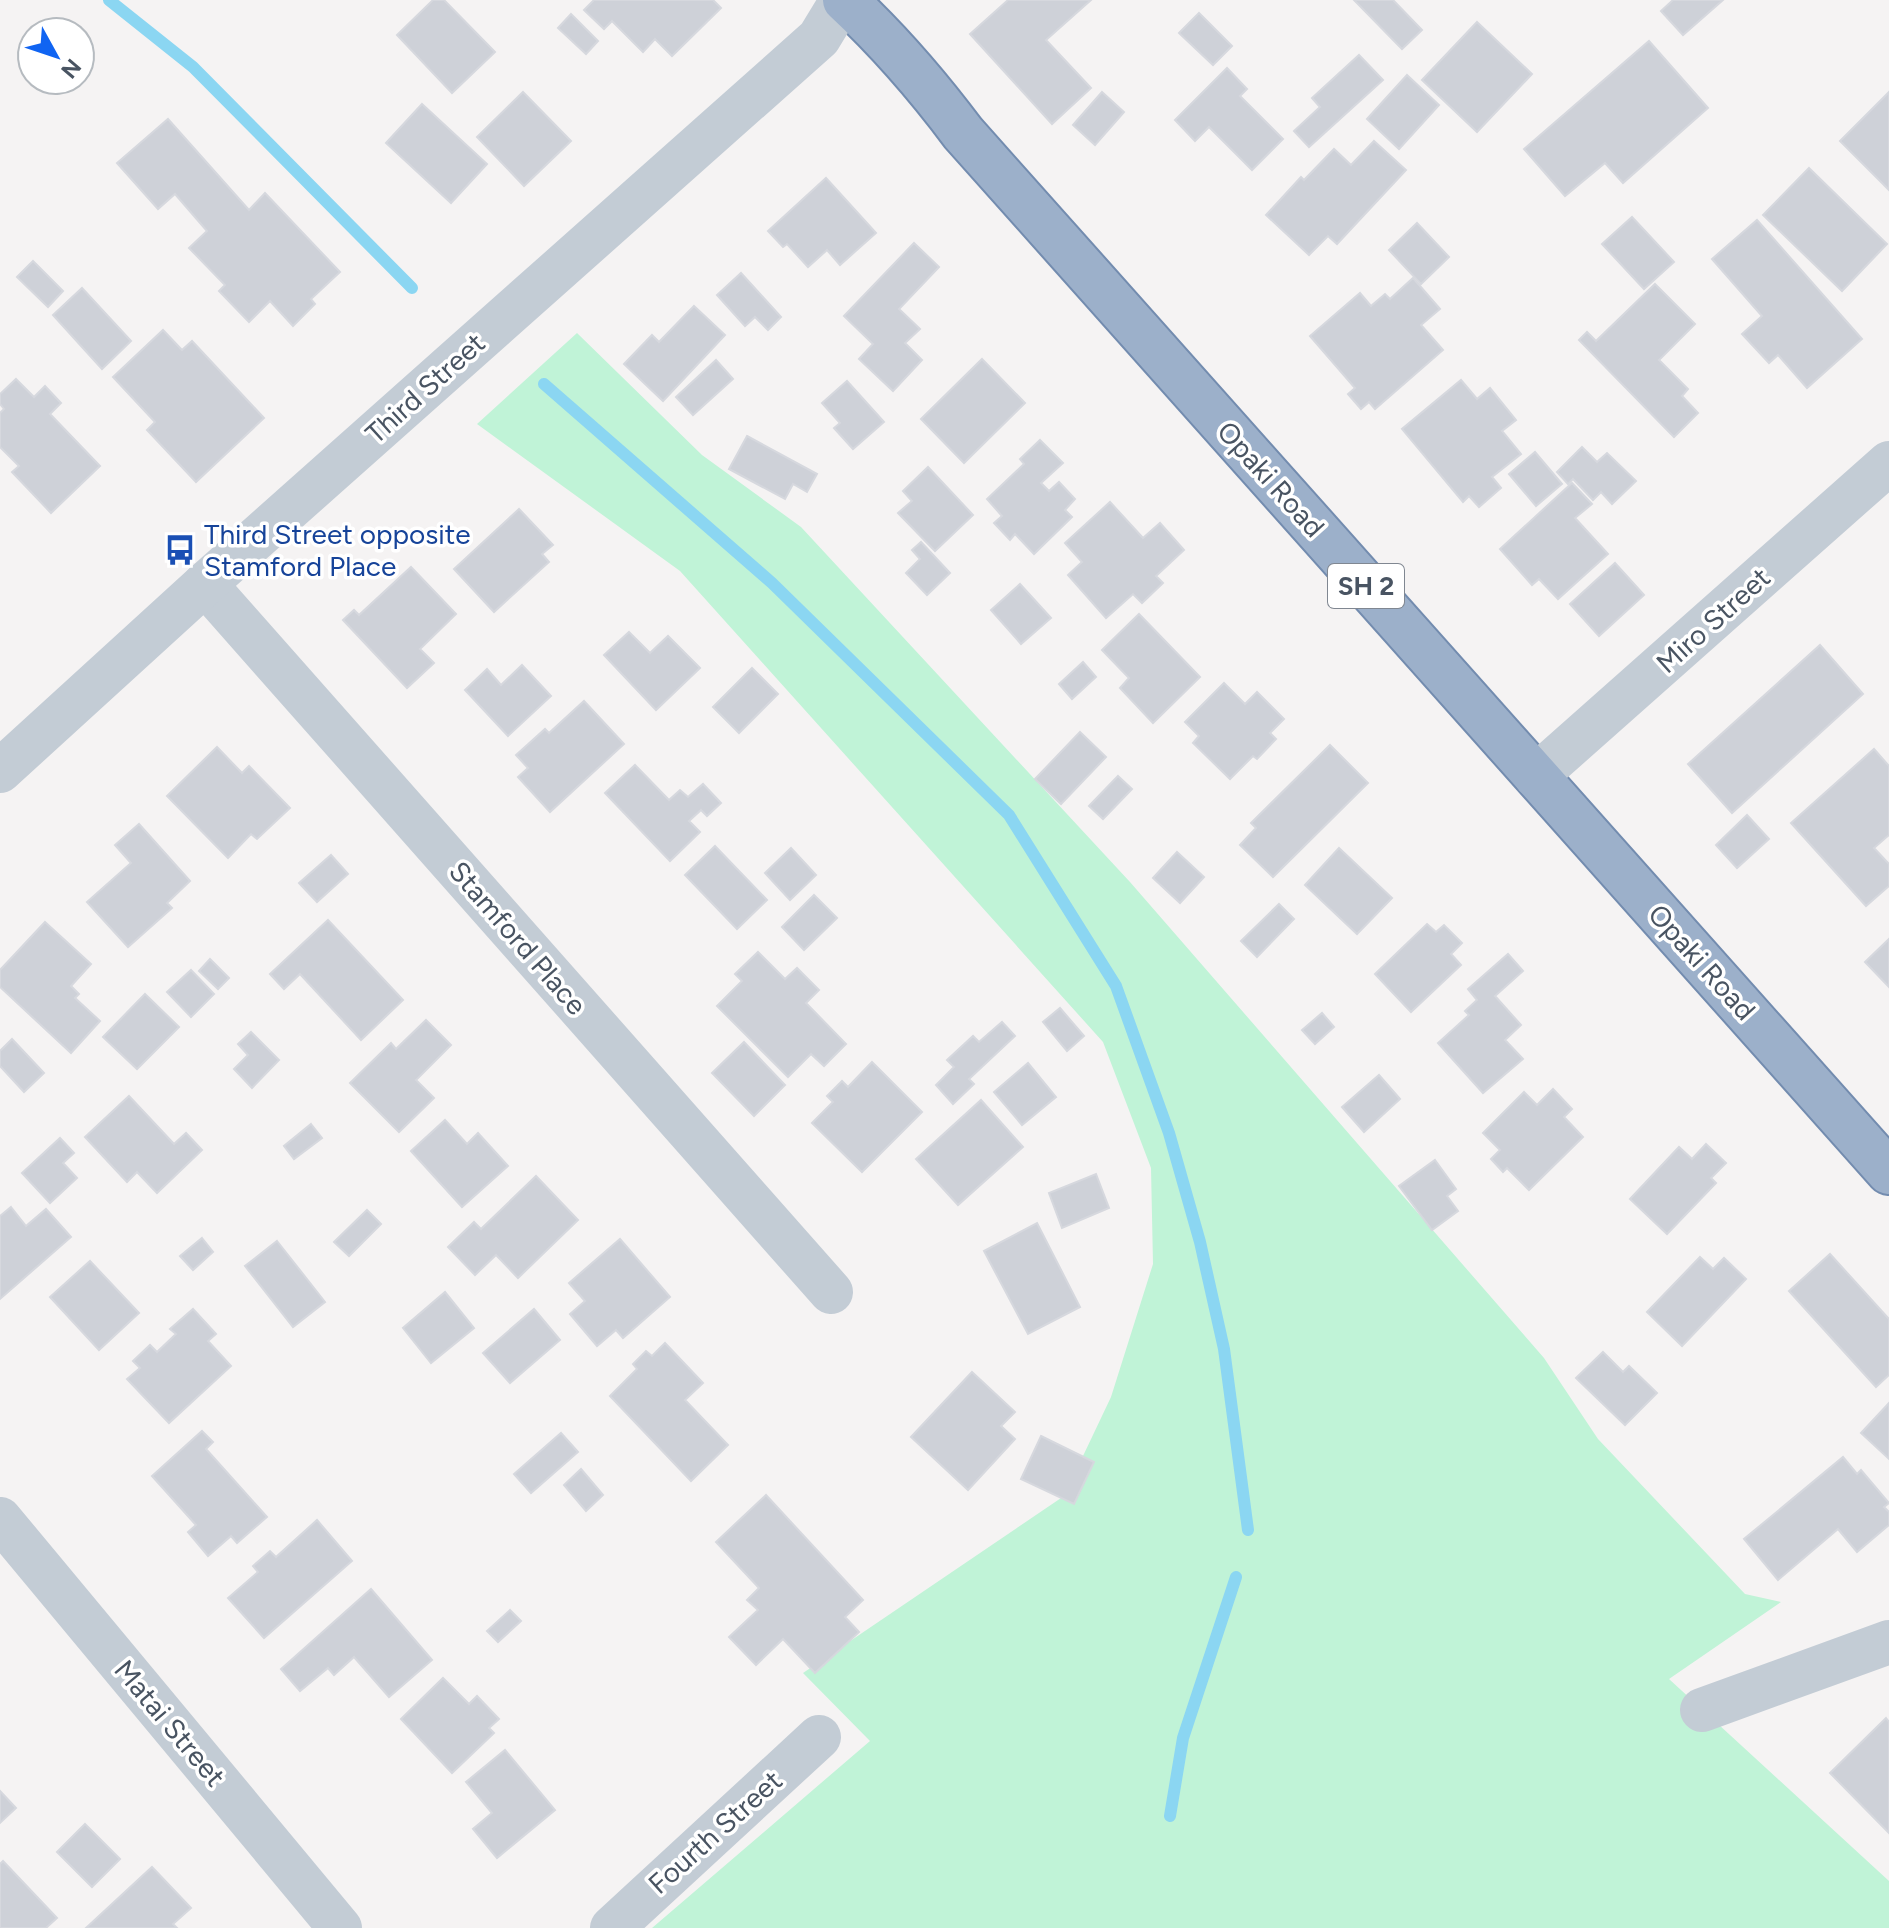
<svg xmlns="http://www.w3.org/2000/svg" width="1889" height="1928" font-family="Figtree,sans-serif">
<rect width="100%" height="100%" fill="#f5f3f3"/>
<polygon fill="#c0f3d7" points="577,333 702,455 801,527 1130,882 1544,1358 1598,1439 1745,1594 1781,1602 1669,1679 1889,1881 1889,1928 652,1928 870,1741 803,1673 1064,1496 1111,1397 1153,1264 1151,1168 1103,1042 680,571 477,424"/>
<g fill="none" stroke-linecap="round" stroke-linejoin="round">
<g stroke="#8bd6f2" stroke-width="12">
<polyline points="109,0 193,67 412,288"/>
<polyline points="544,384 772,583 1009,815 1116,986 1169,1133 1200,1242 1224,1349 1248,1530"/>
<polyline points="1170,1816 1183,1738 1236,1577"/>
</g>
</g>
<g fill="#ced1d8" stroke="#d6d8de" stroke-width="2">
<polygon points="433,0 444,0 495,52 452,93 397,35"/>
<polygon points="594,0 713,0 721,8 672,56 655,39 643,52 612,21 604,29 584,10"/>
<polygon points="1008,0 1091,0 1046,40 1091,88 1052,124 970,34"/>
<polygon points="1354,0 1393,0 1422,30 1402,49"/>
<polygon points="1673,0 1723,0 1683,35 1661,11"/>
<polygon points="1199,13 1232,46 1213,65 1179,33"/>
<polygon points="571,14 598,41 586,54 558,28"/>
<polygon points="1477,22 1532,74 1477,132 1422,80"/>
<polygon points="1649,41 1708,108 1623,183 1605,163 1565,196 1524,149"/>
<polygon points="1359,55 1383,80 1309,147 1294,131 1320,107 1312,98"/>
<polygon points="1227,68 1247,89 1240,96 1283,139 1252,170 1209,127 1195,141 1175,120"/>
<polygon points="1407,75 1439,105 1399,149 1367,119"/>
<polygon points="523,92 571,141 524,186 477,137"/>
<polygon points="1102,92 1124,112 1095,145 1073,125"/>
<polygon points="1889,92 1889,190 1840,141"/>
<polygon points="422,104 487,164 451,203 386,143"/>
<polygon points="168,119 249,210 265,193 340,272 311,299 315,304 293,326 270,301 249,322 219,291 225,285 189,248 207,231 175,194 158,209 117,163"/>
<polygon points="1374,141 1406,170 1337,244 1328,236 1309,255 1266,215 1301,177 1304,180 1334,149 1351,165"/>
<polygon points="1809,168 1887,244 1842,291 1763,215"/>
<polygon points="826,178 876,233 840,265 827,250 808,267 787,244 783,247 768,231"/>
<polygon points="1632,217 1674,262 1644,289 1602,244"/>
<polygon points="1757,220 1862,339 1807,388 1778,355 1769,363 1742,334 1762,316 1712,259"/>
<polygon points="1417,223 1449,257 1421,284 1389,250"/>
<polygon points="914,243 939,267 899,309 920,329 905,343 922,360 893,391 859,359 873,344 844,316"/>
<polygon points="33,261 63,291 48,307 17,277"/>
<polygon points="741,273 781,317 768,330 755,317 745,326 717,295"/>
<polygon points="1413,278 1440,309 1421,325 1443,350 1375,409 1369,402 1361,409 1348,394 1355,388 1310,336 1360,293 1371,306 1385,294 1390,299"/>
<polygon points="1655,284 1695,324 1659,360 1688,389 1682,396 1698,413 1674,437 1579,340 1587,332 1596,341"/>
<polygon points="82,288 131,341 102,369 53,315"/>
<polygon points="694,306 725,335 663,401 624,364 652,335 659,342"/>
<polygon points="163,330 182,350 192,341 264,418 196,482 147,430 155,422 113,377"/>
<polygon points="982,359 1025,403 964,463 921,419"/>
<polygon points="716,360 733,379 693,415 676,397"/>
<polygon points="16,379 34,397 45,386 61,403 50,414 100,466 51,513 12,472 19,466 0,447 0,413 4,409 0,404 0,394"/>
<polygon points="1461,380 1477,399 1490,388 1516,420 1502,431 1521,454 1492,477 1501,488 1479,507 1469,496 1463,502 1402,429"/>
<polygon points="847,381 884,422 853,449 834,428 840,423 822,403"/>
<polygon points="747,436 817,474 807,492 793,484 785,499 729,469"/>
<polygon points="1040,440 1063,463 1041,483 1049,491 1059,482 1075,499 1065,510 1072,517 1034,554 1015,534 1010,540 994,523 1002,516 987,499 1024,464 1020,459"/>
<polygon points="1582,447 1597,462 1607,453 1636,481 1612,504 1601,492 1593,500 1573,479 1568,484 1557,472"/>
<polygon points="1535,452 1562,484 1536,506 1509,474"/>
<polygon points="928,467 973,515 935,551 898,513 912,501 903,491"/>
<polygon points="1572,483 1592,504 1575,518 1608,554 1558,599 1539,579 1532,585 1500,549"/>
<polygon points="1110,502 1143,538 1160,523 1184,550 1156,576 1163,583 1142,603 1133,594 1106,618 1068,575 1082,562 1065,543"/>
<polygon points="519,509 553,545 542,554 549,562 494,612 454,569"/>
<polygon points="921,542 950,573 927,595 906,573 920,559 912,550"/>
<polygon points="1615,563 1644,595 1599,636 1570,604"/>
<polygon points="411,567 456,614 420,649 434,663 407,688 343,620 354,610 359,615"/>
<polygon points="1020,584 1051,618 1021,644 991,610"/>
<polygon points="1139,614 1200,677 1153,723 1120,688 1129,678 1102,650"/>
<polygon points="629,632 650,653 668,636 700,668 656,710 604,655"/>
<polygon points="1820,645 1863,694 1732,813 1688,764"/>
<polygon points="1083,662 1096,677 1072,699 1059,684"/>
<polygon points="522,665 551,696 508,736 465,690 487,669 501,685"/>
<polygon points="752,668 778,694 739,733 713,707"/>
<polygon points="1224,683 1245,704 1257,692 1284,719 1270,733 1276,739 1257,759 1253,756 1230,779 1193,743 1199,736 1185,722"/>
<polygon points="584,701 624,744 550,812 518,777 528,768 516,755 545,729 549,733"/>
<polygon points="1080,732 1106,757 1061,804 1035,779"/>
<polygon points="1330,745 1368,783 1273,877 1240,845 1256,828 1251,823"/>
<polygon points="217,747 242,773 249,766 290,808 257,839 251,834 228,858 167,796"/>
<polygon points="1874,749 1889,766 1889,835 1874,848 1889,864 1889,886 1866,906 1791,823"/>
<polygon points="635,765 669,800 680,790 688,797 703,784 721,803 707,816 701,810 689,821 700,832 670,861 605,793"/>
<polygon points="1118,776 1132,789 1103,819 1089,806"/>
<polygon points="1747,815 1769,839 1737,868 1716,845"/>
<polygon points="139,824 190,881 167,903 172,908 128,947 87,902 131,863 115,845"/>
<polygon points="715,846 767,900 737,929 685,875"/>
<polygon points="791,848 816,875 790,900 765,873"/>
<polygon points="1339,848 1392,898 1357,934 1305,885"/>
<polygon points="1177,852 1204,877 1180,903 1153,878"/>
<polygon points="331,855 348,874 317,902 299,883"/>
<polygon points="814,895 837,918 804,950 782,927"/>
<polygon points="1279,904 1294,919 1257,957 1241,941"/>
<polygon points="328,920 403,1000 361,1040 300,974 284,989 270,974"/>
<polygon points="45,922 91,964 71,986 79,994 75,998 100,1021 71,1053 0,987 0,970"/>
<polygon points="1427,924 1436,932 1444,925 1462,943 1451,954 1461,965 1411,1012 1375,974"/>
<polygon points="1889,939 1889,987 1865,962"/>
<polygon points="758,952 785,979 797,968 819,990 806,1003 846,1044 824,1066 811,1054 788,1077 717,1006 742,981 735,974"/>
<polygon points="1508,954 1523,971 1495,996 1521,1025 1505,1040 1523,1059 1483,1093 1438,1043 1469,1015 1465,1011 1477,1000 1468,989"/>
<polygon points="210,959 229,978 218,989 199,971"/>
<polygon points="191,970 214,994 191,1017 167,992"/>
<polygon points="145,994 179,1027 137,1069 103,1037"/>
<polygon points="1060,1008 1084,1036 1067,1051 1043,1022"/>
<polygon points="1322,1013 1334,1027 1315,1044 1302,1030"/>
<polygon points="426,1020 451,1045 416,1080 434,1098 399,1132 350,1083 391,1043 396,1049"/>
<polygon points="1002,1022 1015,1036 969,1079 974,1084 953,1104 936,1085 954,1067 947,1060 973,1036 979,1042"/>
<polygon points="251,1032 279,1060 252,1088 234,1069 248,1055 238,1044"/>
<polygon points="12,1039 44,1073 24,1092 0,1066 0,1051"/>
<polygon points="744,1042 785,1085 754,1116 712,1073"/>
<polygon points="872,1062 922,1112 862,1172 812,1123 833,1102 827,1096 842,1081 848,1087"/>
<polygon points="1028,1063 1056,1097 1022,1125 994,1092"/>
<polygon points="1379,1075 1400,1099 1364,1132 1342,1107"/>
<polygon points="1553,1089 1572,1109 1564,1117 1583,1137 1529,1190 1507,1168 1503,1172 1491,1159 1500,1150 1483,1133 1524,1092 1537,1105"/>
<polygon points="129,1096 174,1144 186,1133 202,1150 157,1193 137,1172 127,1182 85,1137"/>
<polygon points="981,1100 1023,1147 958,1205 916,1159"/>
<polygon points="445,1120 467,1144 478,1133 508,1166 462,1207 411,1151"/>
<polygon points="311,1124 322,1138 294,1159 284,1146"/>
<polygon points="60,1138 74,1153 63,1163 77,1178 50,1203 22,1173"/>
<polygon points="1706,1144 1726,1163 1711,1178 1716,1183 1667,1234 1630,1199 1679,1147 1692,1159"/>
<polygon points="1435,1160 1456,1189 1447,1196 1458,1211 1432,1230 1399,1186"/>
<polygon points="1096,1174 1109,1208 1062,1228 1049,1193"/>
<polygon points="536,1176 578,1220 518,1278 496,1255 475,1275 448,1247 474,1222 481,1229"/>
<polygon points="11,1207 26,1226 46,1209 71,1237 0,1299 0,1216"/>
<polygon points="367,1210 381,1224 349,1256 334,1242"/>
<polygon points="1037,1223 1080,1307 1028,1334 984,1251"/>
<polygon points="202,1238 213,1252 193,1270 180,1256"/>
<polygon points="620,1239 670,1297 623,1338 616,1330 597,1346 570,1314 585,1301 569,1283"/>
<polygon points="277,1241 325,1302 293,1327 245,1266"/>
<polygon points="1830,1254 1889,1319 1889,1375 1876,1387 1789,1291"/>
<polygon points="1700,1257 1713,1269 1724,1258 1746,1279 1682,1346 1647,1312"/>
<polygon points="90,1261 139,1313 99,1350 50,1297"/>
<polygon points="445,1292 474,1328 431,1363 403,1328"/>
<polygon points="193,1309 216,1334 208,1341 231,1366 169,1423 127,1379 140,1368 133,1361 150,1345 157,1352 176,1334 170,1329"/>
<polygon points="534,1309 560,1340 510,1383 483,1353"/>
<polygon points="665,1343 703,1383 685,1400 728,1445 691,1481 610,1396 637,1369 633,1364 646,1351 652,1356"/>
<polygon points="1603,1352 1623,1372 1629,1366 1657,1393 1625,1425 1576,1378"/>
<polygon points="972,1372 1015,1412 1001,1426 1015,1439 968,1490 911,1437"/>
<polygon points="1889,1403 1889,1459 1861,1433"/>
<polygon points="202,1431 213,1442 206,1449 267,1517 237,1543 231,1536 208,1556 188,1532 196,1525 152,1476"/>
<polygon points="561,1433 578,1452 531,1493 514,1474"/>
<polygon points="1041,1436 1094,1462 1074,1504 1021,1479"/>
<polygon points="1843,1457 1857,1474 1861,1470 1889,1503 1884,1507 1889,1512 1889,1525 1857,1552 1838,1529 1778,1580 1744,1539"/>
<polygon points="581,1469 603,1495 586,1511 564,1485"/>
<polygon points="766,1495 863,1600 845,1617 859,1632 815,1673 783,1639 756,1665 729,1637 758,1610 747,1600 759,1588 716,1542"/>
<polygon points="317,1520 352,1561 264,1638 228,1598 258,1572 253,1566 270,1551 276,1557"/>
<polygon points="371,1589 432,1660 389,1697 354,1657 334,1675 328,1668 300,1691 281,1669"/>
<polygon points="510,1610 521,1621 498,1642 487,1631"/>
<polygon points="443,1678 469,1704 477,1696 499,1719 489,1728 494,1733 452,1773 401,1719"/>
<polygon points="1886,1718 1889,1722 1889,1833 1830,1773"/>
<polygon points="505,1750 555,1810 497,1858 473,1829 492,1813 466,1782"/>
<polygon points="0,1791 16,1808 0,1823"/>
<polygon points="85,1824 120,1859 92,1887 57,1852"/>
<polygon points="3,1861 57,1918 46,1928 0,1928 0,1864"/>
<polygon points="152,1867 191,1908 173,1924 177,1928 86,1928"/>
</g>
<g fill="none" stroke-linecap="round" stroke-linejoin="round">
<defs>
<path id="trunk" d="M 845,0 C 889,41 927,85 963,133 L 1889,1172"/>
</defs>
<use href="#trunk" stroke="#738caf" stroke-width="48"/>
<g stroke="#c3ccd5" stroke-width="44">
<polyline points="205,584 831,1292"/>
<polyline points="0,771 205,584 819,38 842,0"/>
<polyline points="1536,776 1889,463"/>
<polyline points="0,1519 340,1928"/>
<polyline points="1702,1710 1889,1642"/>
<polyline points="612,1928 819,1737"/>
</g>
<use href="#trunk" stroke="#9cb0ca" stroke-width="44"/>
</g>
<defs>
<symbol id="bus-bare" viewBox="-9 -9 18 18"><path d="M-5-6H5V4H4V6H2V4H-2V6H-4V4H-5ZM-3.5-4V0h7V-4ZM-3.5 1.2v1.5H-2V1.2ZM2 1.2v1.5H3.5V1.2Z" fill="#1a4fb4" stroke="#fff" stroke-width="2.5" paint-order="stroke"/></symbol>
</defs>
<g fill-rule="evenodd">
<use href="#bus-bare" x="158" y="528" width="44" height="44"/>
</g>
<g text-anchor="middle" stroke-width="7" stroke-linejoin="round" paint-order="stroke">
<rect fill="#fff" stroke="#808791" stroke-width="2" x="1328" y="564" width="76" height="44" rx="6"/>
<g font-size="26" font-weight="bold" fill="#495462">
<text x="1366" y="595">SH 2</text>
</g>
<g font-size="28" fill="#495462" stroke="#fff">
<text transform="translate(425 388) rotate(-42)" y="10">Third Street</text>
<text transform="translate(1271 479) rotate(48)" y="10">Opaki Road</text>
<text transform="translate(1713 620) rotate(-42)" y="10">Miro Street</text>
<text transform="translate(518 938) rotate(49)" y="10">Stamford Place</text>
<text transform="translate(1702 962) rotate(48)" y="10">Opaki Road</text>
<text transform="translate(170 1723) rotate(50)" y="10">Matai Street</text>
<text transform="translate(715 1832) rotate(-42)" y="10">Fourth Street</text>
</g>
<g font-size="28" fill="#164399" stroke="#fff" text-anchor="start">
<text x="204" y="544">Third Street opposite<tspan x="204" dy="32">Stamford Place</tspan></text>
</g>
</g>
<g transform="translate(56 56) rotate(130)"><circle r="38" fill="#ffffff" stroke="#b6bbc0" stroke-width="2"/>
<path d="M0-6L14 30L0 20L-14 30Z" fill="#1064f2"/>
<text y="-12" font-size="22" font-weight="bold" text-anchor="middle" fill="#495462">N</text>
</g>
</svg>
